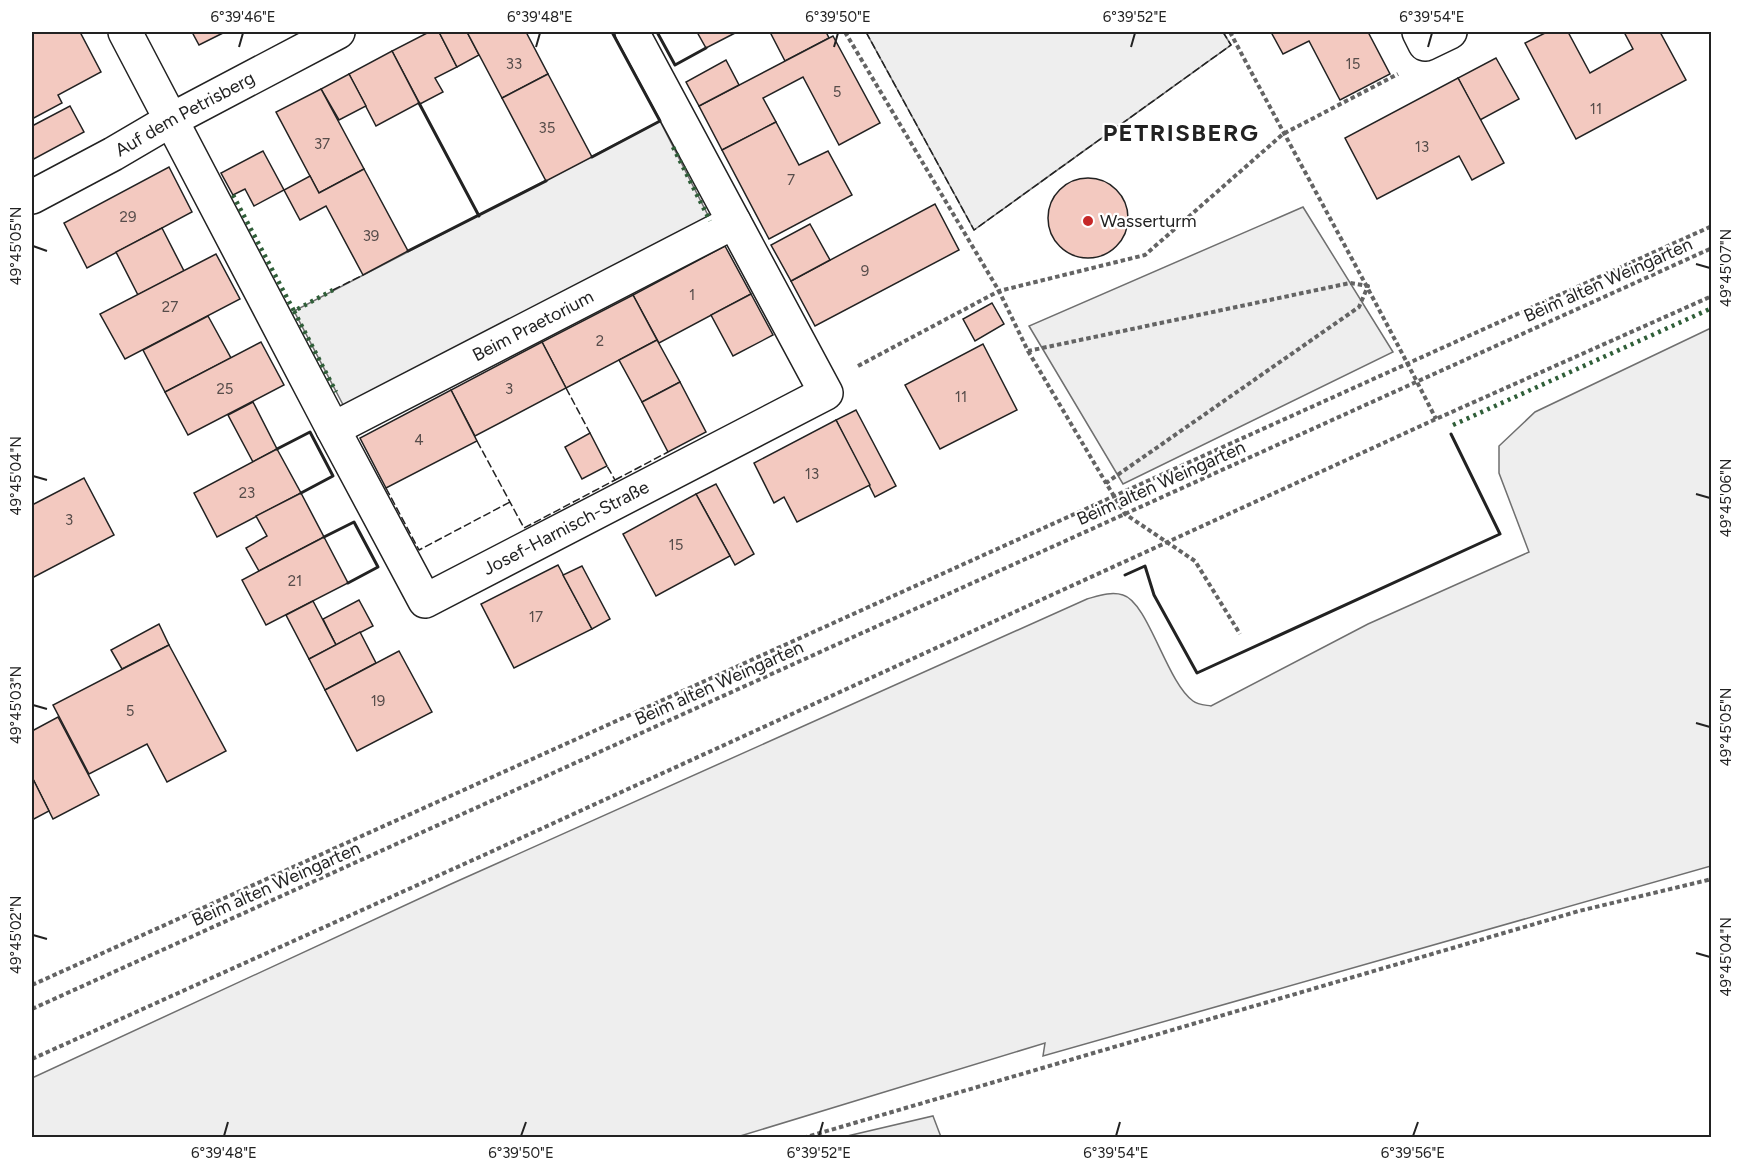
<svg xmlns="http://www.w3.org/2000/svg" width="1743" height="1169" font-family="Figtree,sans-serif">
<rect width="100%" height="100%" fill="#fff"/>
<g fill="#eee" stroke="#6f6f6f" stroke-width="1.5">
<polygon points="866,32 1223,32 1231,45 974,230"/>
<polygon points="660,121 716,231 351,420 294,311"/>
<polygon points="1303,207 1393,352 1123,484 1029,326"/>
<path d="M 1711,328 L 1711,866 L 1043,1056 L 1045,1043 L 737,1137 L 32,1137 L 32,1078 L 451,884 L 1087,599 C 1098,596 1111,591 1123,595 C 1148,602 1167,683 1193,701 C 1198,705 1206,705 1211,706 L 1368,624 L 1529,552 L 1499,473 L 1499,446 L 1535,412 Z"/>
<polygon points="933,1116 941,1137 843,1137"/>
</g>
<g fill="#f3c9c0" stroke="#222" stroke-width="1.5">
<polygon points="32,32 80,32 101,72 58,95 62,103 32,119"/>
<polygon points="192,32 225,32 199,45"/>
<polygon points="429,32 439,32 457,67 435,78 443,92 420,104 392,51"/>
<polygon points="439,32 467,32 479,55 457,67"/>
<polygon points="467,32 526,32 548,74 502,98"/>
<polygon points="697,32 737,32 706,48"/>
<polygon points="770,32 826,32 829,38 785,61"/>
<polygon points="1271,32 1368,32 1390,74 1340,100 1309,41 1283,54"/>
<polygon points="1547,32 1568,32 1590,73 1633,49 1624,32 1660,32 1686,80 1576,139 1525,43"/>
<polygon points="833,36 880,123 839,145 803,77 763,98 776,122 722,150 699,106"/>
<polygon points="392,51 419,103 376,126 349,74"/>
<polygon points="1496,58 1519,99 1480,120 1458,78"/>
<polygon points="726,60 739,85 699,106 686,82"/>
<polygon points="349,74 366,106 339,120 321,89"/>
<polygon points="548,74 592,157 546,181 502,98"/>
<polygon points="1458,78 1504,163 1472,180 1459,156 1377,199 1345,138"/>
<polygon points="321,89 364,169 319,193 276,112"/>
<polygon points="70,106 84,132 32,160 32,126"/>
<polygon points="776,122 799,165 828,151 852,195 769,239 722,150"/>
<polygon points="263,151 284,190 254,206 245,189 233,195 221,173"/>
<polygon points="169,167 192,212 87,268 64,223"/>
<polygon points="364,169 408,251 363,275 326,206 300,220 284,190 310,176 319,193"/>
<circle cx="1088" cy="218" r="40"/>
<polygon points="935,204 959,250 815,326 791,281"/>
<polygon points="810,224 830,260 791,281 771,245"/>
<polygon points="162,228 184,271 138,295 116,252"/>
<polygon points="725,246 751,294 659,343 633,295"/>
<polygon points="216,254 240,299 125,359 100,314"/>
<polygon points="751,294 773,335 733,356 711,315"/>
<polygon points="633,295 657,340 566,388 542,342"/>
<polygon points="992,303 1004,324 975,341 963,319"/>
<polygon points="208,316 231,358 165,392 143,350"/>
<polygon points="657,340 680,382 642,402 619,360"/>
<polygon points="261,342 284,385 188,435 165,392"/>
<polygon points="542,342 566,388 475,436 451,390"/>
<polygon points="983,344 1017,410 940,449 905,385"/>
<polygon points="680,382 706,432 668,452 642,402"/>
<polygon points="451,390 477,441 386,488 360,438"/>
<polygon points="253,402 277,449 253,462 228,415"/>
<polygon points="856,410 896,486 875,497 836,420"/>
<polygon points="836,420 870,485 797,522 784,497 774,503 754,463"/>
<polygon points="590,433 607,466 582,479 565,447"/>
<polygon points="277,449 301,493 217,537 194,493"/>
<polygon points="84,478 114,535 32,578 32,505"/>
<polygon points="716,484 754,554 735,565 696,494"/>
<polygon points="301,493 324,537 259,571 246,548 267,536 256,516"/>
<polygon points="696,494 730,556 656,596 623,534"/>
<polygon points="324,537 348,583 266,625 242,580"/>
<polygon points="558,565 592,629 514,668 481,604"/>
<polygon points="582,566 610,619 592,629 563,575"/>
<polygon points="359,600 373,626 336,645 323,619"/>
<polygon points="313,601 336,645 309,659 286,615"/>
<polygon points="159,624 169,645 122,669 111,650"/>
<polygon points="360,632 376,663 325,690 309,659"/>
<polygon points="169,645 226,751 167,782 147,744 89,774 53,705"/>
<polygon points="399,651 432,712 357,751 325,690"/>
<polygon points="58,717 99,795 53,819 32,777 32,731"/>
<polygon points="32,777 49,811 32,820"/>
</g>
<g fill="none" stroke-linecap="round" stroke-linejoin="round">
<defs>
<g id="minor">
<path id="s1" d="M 125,32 L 333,429 L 425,601 L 826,393 L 632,32"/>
<polyline points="1419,32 1425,44 1450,32"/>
<path id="s2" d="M 32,197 L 113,154 L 171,120 L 338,32"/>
<path id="s3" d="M 333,429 L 734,222"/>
</g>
</defs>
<use href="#minor" stroke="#222" stroke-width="36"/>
<g stroke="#646464" stroke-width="4" stroke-dasharray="4.5 3" stroke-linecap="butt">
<polyline points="845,32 999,291 1028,351 1350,283 1368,286 1359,307 1106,483 1125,514 1195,561 1240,634"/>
<path d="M 1230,32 C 1298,161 1370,289 1436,419"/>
<polyline points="1028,351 1106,483"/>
<polyline points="858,366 999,291 1145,255 1283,134 1398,74"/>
<polyline points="32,985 1712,226"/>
<polyline points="32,1009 1712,248"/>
<polyline points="32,1059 484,855 1436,419 1712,296"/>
<polyline points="803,1138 1579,911 1712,879"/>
</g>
<use href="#minor" stroke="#fff" stroke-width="33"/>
<g stroke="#2f5e38" stroke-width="4.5" stroke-dasharray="3 4.5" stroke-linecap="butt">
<polyline points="673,147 710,221"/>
<polyline points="233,195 294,311 333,290"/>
<polyline points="294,311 336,392"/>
<polyline points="1453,425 1712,308"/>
</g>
<g stroke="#222" stroke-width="1.5" stroke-dasharray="8 3" stroke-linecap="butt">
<polyline points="866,32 974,230 1231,45 1223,32"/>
<polyline points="333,290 363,275"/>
<polyline points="566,388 590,433"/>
<polyline points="477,441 524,528 615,480 607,466"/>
<polyline points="615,480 668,452"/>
<polyline points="386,488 419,550 510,502"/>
</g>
<g stroke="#222" stroke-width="3">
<polyline points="657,32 675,65 706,48"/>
<polyline points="419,103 479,216"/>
<polyline points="592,157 660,121 612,32"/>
<polyline points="408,251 546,181"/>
<polyline points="277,449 310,432 333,476 301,493"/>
<polyline points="324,537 354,522 378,567 348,583"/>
<polyline points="1125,575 1145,566 1154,595 1197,673 1500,534 1451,434"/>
</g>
</g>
<path fill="none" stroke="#222" stroke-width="2" d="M 239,47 L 243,33M 536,47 L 540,33M 834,47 L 838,33M 1131,47 L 1135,33M 1428,47 L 1432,33M 33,246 L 47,251M 1696,264 L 1710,268M 33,476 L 47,480M 1696,494 L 1710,498M 33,705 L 47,709M 1696,723 L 1710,727M 33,935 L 47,939M 1696,953 L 1710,957M 224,1136 L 228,1122M 521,1136 L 526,1122M 819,1136 L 823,1122M 1116,1136 L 1120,1122M 1413,1136 L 1418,1122"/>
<circle fill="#c62828" stroke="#fff" stroke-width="2" cx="1088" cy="221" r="6"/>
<g text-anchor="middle" stroke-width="4.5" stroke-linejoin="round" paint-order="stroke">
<g font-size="15" fill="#564c4a">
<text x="514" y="69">33</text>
<text x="1353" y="69">15</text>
<text x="837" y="97">5</text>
<text x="1596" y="114">11</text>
<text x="547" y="133">35</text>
<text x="322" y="149">37</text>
<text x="1422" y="152">13</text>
<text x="791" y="185">7</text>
<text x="128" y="222">29</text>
<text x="371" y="241">39</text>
<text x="865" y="276">9</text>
<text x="692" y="300">1</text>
<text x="170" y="312">27</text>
<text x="600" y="346">2</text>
<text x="225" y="394">25</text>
<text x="509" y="394">3</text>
<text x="961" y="402">11</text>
<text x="419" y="445">4</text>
<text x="812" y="479">13</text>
<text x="247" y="498">23</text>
<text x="69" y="525">3</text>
<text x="676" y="550">15</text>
<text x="295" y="586">21</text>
<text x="536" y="622">17</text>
<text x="378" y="706">19</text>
<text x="130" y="716">5</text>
</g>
<g font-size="18" fill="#222" stroke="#fff">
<text dy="6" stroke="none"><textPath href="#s2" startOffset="174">Auf dem Petrisberg</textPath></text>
<text transform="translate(1608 280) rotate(-24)" y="6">Beim alten Weingarten</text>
<text dy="6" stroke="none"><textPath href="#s3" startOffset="225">Beim Praetorium</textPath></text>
<text transform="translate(1161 483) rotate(-24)" y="6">Beim alten Weingarten</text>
<text dy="6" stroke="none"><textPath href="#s1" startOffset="802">Josef-Harnisch-Straße</textPath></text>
<text transform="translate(719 683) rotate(-24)" y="6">Beim alten Weingarten</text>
<text transform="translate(276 884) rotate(-24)" y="6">Beim alten Weingarten</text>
</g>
<g font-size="18" fill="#222" stroke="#fff" text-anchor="start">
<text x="1100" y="227">Wasserturm</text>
</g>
<g font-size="24" font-weight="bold" letter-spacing="1.5" fill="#222" stroke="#fff">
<text x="1181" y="141">PETRISBERG</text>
</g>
</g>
<rect width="1743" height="1169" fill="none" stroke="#ffffff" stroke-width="66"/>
<rect x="33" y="33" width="1677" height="1103" fill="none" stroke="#222" stroke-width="2"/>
<g font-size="15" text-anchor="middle" fill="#222">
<text x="243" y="22">6°39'46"E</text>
<text x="540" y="22">6°39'48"E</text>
<text x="838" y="22">6°39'50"E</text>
<text x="1135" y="22">6°39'52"E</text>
<text x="1432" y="22">6°39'54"E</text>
<text transform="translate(16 246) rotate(-90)" y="5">49°45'05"N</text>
<text transform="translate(1726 268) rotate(-90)" y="5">49°45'07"N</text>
<text transform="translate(16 476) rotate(-90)" y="5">49°45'04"N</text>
<text transform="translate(1726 498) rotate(-90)" y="5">49°45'06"N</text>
<text transform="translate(16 705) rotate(-90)" y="5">49°45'03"N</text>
<text transform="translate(1726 727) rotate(-90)" y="5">49°45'05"N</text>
<text transform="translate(16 935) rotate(-90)" y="5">49°45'02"N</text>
<text transform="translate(1726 957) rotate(-90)" y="5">49°45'04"N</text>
<text x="224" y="1158">6°39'48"E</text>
<text x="521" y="1158">6°39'50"E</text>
<text x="819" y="1158">6°39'52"E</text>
<text x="1116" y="1158">6°39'54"E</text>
<text x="1413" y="1158">6°39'56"E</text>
</g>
</svg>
